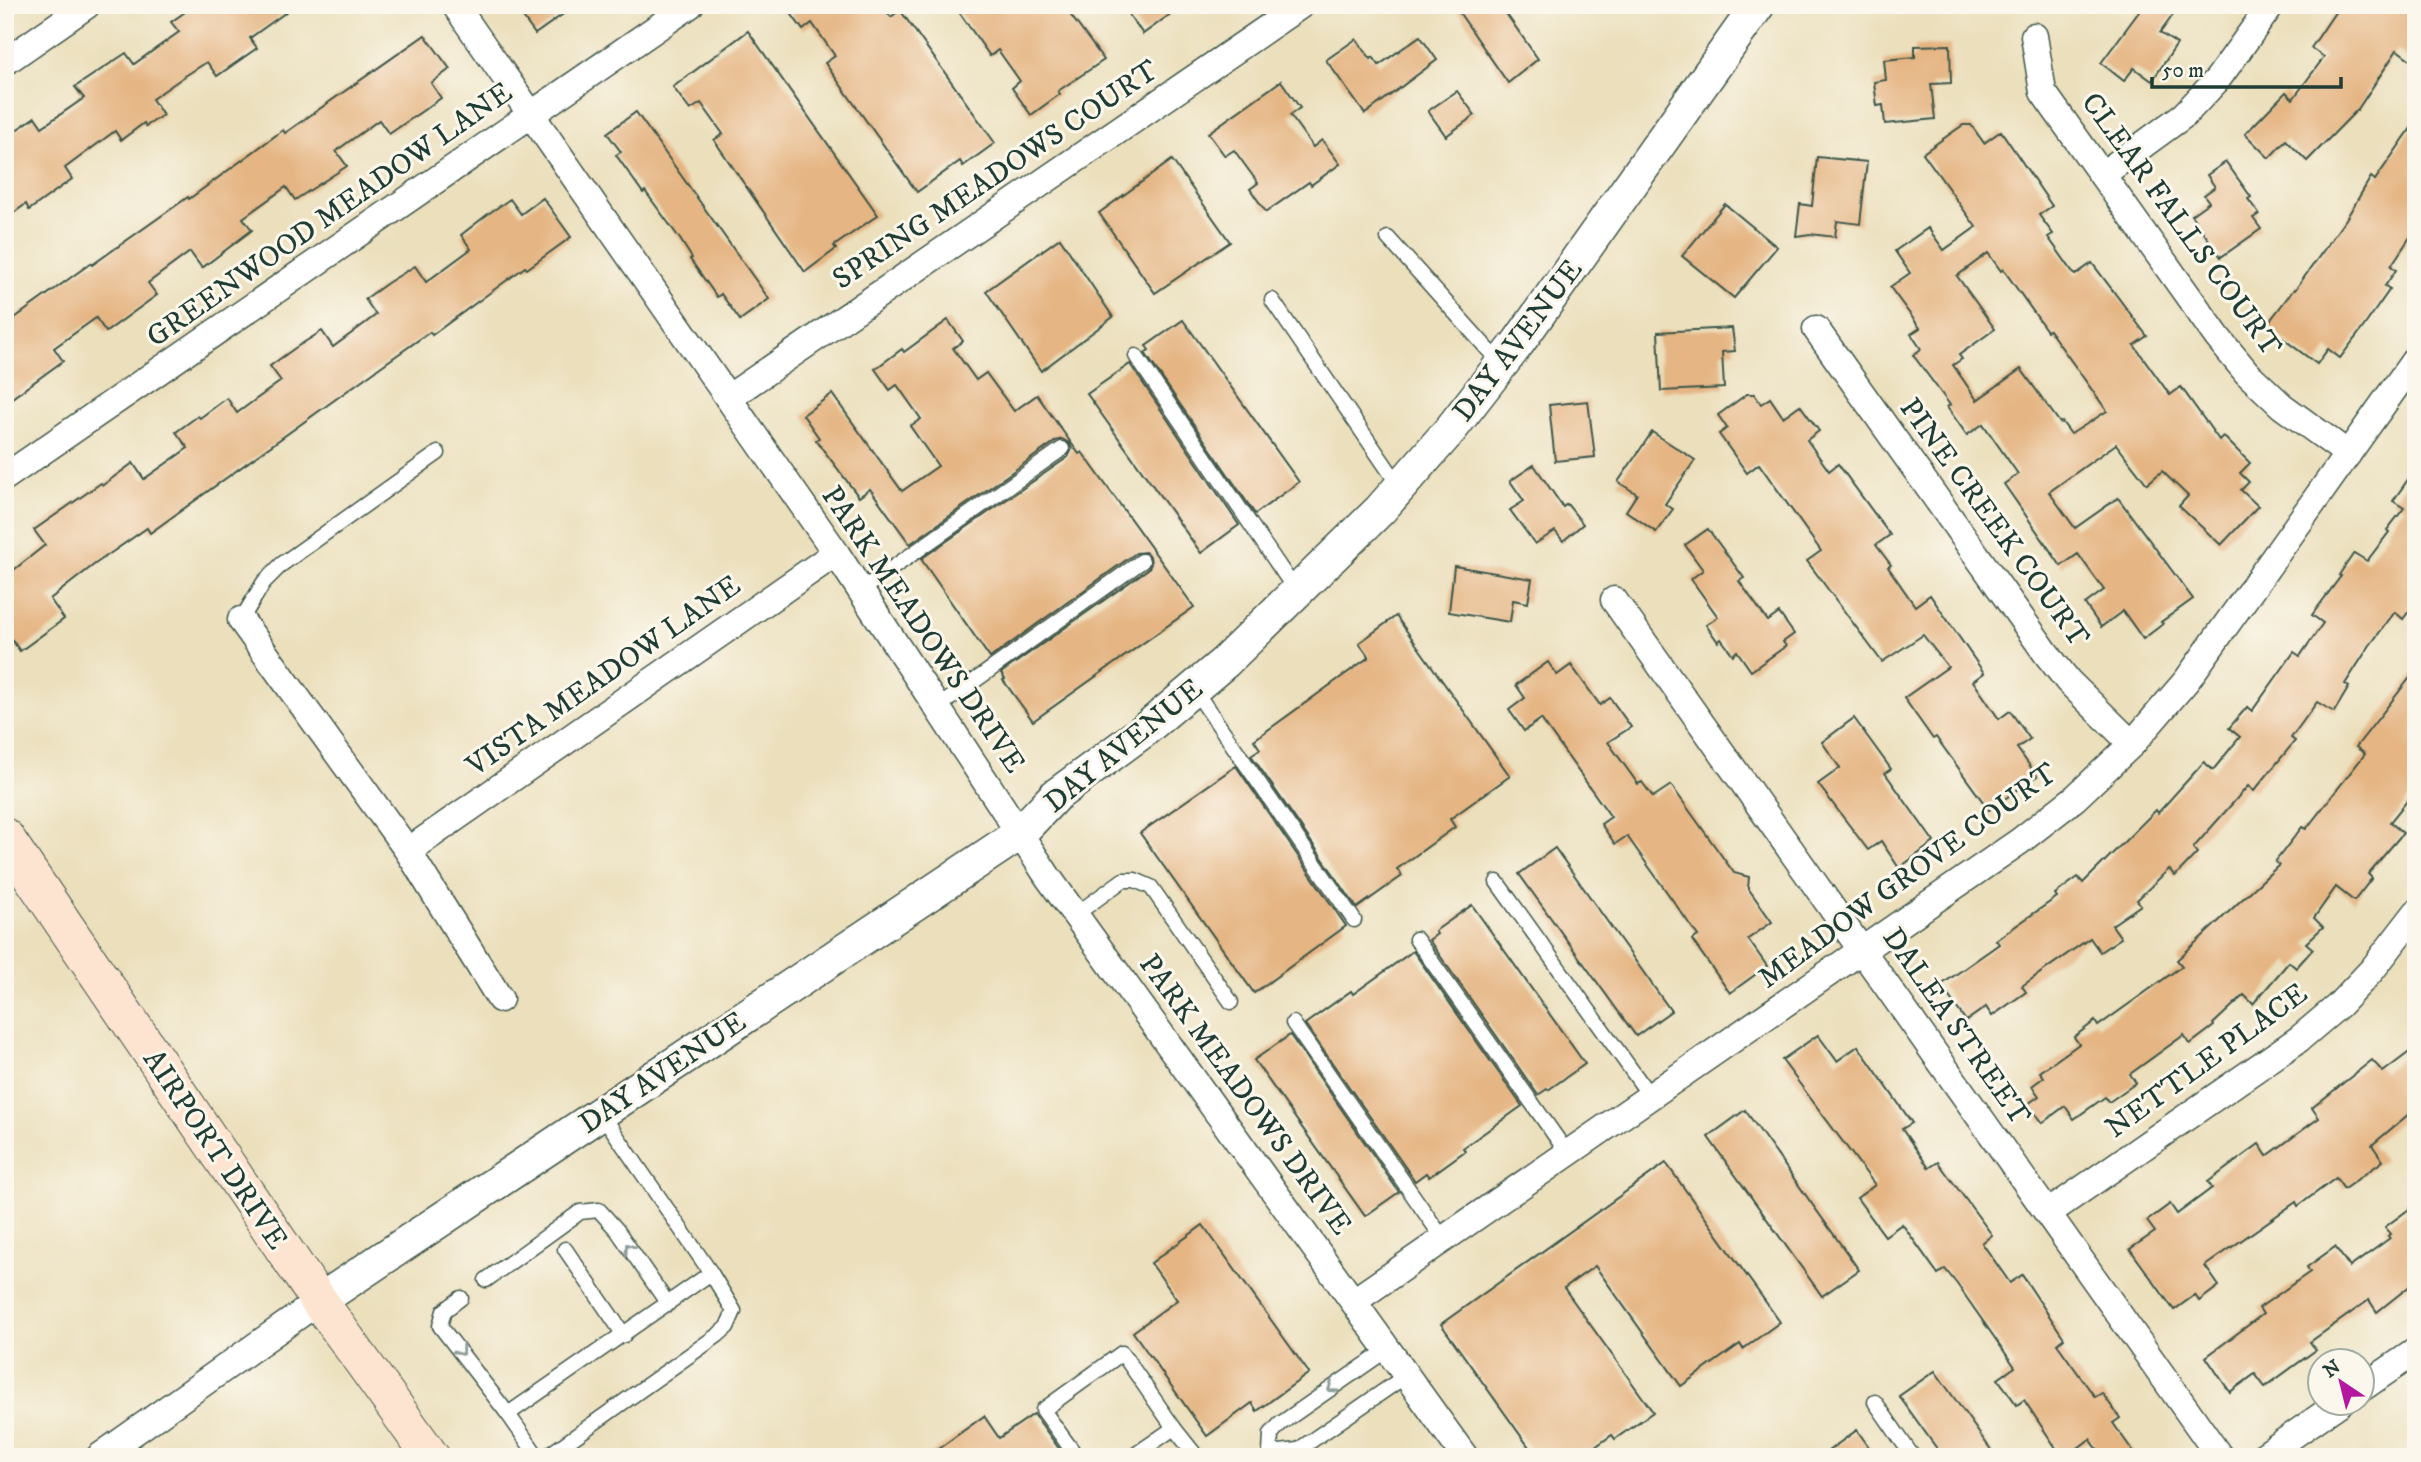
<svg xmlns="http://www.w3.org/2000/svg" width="2421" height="1462" font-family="'IM FELL DW Pica',serif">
<rect width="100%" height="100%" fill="#fbf7ec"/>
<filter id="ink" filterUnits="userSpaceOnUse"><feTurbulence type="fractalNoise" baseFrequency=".0143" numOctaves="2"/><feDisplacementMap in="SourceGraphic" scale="14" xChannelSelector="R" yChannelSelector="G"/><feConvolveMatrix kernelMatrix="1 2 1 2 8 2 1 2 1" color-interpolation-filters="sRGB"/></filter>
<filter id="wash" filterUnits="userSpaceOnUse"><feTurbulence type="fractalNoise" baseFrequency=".00686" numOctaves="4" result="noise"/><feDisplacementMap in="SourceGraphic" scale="28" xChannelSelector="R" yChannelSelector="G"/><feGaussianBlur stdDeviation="1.57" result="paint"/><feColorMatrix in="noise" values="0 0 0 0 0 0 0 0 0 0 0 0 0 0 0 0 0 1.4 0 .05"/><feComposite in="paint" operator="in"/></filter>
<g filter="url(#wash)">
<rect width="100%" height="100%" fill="#ebdfbc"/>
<g id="blocks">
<g fill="#e5b583" fill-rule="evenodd">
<polygon points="195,5 296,5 250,38 257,48 217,76 207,62 185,76 152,99 163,115 146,126 144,123 121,140 115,131 65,168 72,179 29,210 26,204 5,219 5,138 35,117 42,127 84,98 75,87 126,53 134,64 179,32 171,22"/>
<polygon points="514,5 576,5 535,34"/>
<polygon points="785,5 882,5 891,17 900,10 995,143 963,166 960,161 917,192 825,63 835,56 812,23 803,30"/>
<polygon points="954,5 1063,5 1104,60 1058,91 1060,94 1031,115 1012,88 1020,81 998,50 990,56"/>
<polygon points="1122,5 1183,5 1143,34"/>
<polygon points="1454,5 1500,5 1538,59 1508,83"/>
<polygon points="2144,5 2160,5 2173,15 2160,33 2177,44 2152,81 2134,68 2124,81 2101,63"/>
<polygon points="2340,5 2416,5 2416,64 2397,50 2358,109 2307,161 2286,140 2269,158 2245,134 2286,92 2293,99 2324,57 2311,48"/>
<polygon points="748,31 878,215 834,246 836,249 805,272 714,140 723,134 701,103 690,110 673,87"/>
<polygon points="425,35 450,69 431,83 441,98 389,134 379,120 336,151 347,166 295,200 286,187 243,218 252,230 202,268 190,252 148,283 157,295 106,332 96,318 54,348 63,361 12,398 5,387 5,325 91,263 92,265 188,197 189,199 283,130 285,133"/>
<polygon points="1420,36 1437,60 1365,114 1326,60 1356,39 1371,59 1373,57 1379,65"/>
<polygon points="1950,45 1951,83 1931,84 1935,119 1885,124 1883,105 1877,106 1874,82 1886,80 1884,60 1915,57 1915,46"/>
<polygon points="1281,81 1300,108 1290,115 1313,147 1322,140 1340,164 1311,185 1309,182 1266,212 1250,189 1258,183 1234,150 1225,156 1208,133"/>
<polygon points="1457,91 1475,115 1446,136 1428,111"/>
<polygon points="636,112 769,299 740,320 721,294 717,297 690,259 692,258 680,239 645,191 643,193 616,155 621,152 607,133"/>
<polygon points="2416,121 2416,228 2391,266 2396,270 2385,286 2390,289 2362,329 2340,358 2328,349 2317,364 2266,326 2294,289 2295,290 2346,219 2371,177 2375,180"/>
<path d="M 1963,125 L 1971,125 L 1984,143 L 2001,131 L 2052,206 L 2039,215 L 2053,234 L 2048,237 L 2075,275 L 2092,263 L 2147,336 L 2134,345 L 2170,395 L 2181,387 L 2219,440 L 2223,436 L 2250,463 L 2240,473 L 2249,482 L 2241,490 L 2258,506 L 2221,545 L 2179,506 L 2188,496 L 2162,471 L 2147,484 L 2116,444 L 2049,492 L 2075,528 L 2118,498 L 2193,599 L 2161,622 L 2163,624 L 2143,639 L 2123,611 L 2101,627 L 2085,604 L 2104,590 L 2078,554 L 2061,566 L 2004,484 L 2018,474 L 1983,424 L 1967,435 L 1947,407 L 1950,405 L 1913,355 L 1921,349 L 1911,334 L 1920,328 L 1890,287 L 1910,273 L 1895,251 L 1928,228 L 1944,250 L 1976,227 L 1923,153 ZM 1988,253 L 2001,271 L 2003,269 L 2047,331 L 2049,330 L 2107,411 L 2071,434 L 2062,422 L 2060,423 L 2021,369 L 1977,400 L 1953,365 L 1962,359 L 1959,355 L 1995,329 L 1957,276 Z"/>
<polygon points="1817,157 1867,162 1860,224 1837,221 1835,237 1810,234 1796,236 1800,204 1812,206"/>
<polygon points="1172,160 1230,242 1155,293 1099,213"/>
<polygon points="2226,162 2251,197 2248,199 2259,214 2253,218 2261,229 2221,257 2191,215 2209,202 2204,195 2215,187 2207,175"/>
<polygon points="543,198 571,237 527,269 525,267 432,335 430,332 383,365 150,533 147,528 95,564 50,599 64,619 20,651 5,630 5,577 45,545 34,530 101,483 103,485 133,463 144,479 188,448 176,432 198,416 200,418 227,398 237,413 281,381 270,366 295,348 322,331 333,347 376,315 365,299 389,282 415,266 426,282 471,249 461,235 488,214 510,199 521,214"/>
<polygon points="1725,204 1777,247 1734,298 1682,256"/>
<polygon points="1060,238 1113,317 1041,371 986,291"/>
<polygon points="948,320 963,341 953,348 976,380 986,373 1014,411 1037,395 1079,454 1082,452 1194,607 1033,721 1003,680 1005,679 1001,673 1148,569 1151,564 1150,556 1145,552 1136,553 990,658 921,559 1068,457 1072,449 1069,443 1062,439 1056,441 910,544 870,489 859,497 816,440 819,438 803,415 832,394 902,491 938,466 910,426 921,419 897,385 890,390 875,369 902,349 904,352"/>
<polygon points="1183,320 1299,482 1255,514 1145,353 1149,350 1146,346"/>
<polygon points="1732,328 1735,351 1722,352 1724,388 1661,391 1658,332"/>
<polygon points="1130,364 1239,525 1201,553 1087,394"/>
<polygon points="1747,394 1754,394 1761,404 1770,398 1783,417 1800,405 1819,431 1807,440 1829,471 1838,464 1890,535 1876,545 1891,565 1888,567 1915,606 1930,595 1984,673 1973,681 1999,719 2010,711 2030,739 2017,748 2037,776 1989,810 1936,737 1933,739 1904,698 1948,667 1923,635 1882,662 1807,561 1821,551 1759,464 1747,473 1719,434 1727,428 1718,415"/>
<polygon points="1588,401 1595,457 1555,461 1549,405"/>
<polygon points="1652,432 1695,460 1665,504 1673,509 1656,532 1626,511 1637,494 1618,482"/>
<polygon points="1534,465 1563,507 1567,504 1583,524 1563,541 1555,531 1535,544 1510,510 1524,501 1510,481"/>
<polygon points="2416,468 2416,602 2403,619 2395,612 2370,645 2345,684 2349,687 2334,712 2317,702 2291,738 2295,741 2254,791 2248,786 2193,848 2197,853 2175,876 2169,869 2137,900 2141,905 2112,925 2121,938 2100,952 2090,938 2022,986 2026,992 1992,1016 1986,1007 1966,1021 1941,985 1999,944 1996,940 2057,897 2055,894 2078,877 2083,883 2156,810 2158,813 2204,762 2213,770 2240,737 2229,728 2247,707 2252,711 2294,652 2300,656 2323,623 2312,615 2341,576 2339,575 2354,553 2367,561 2389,532 2387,530 2404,508 2393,501"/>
<polygon points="1708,529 1744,578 1739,581 1768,621 1779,613 1794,634 1783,642 1786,646 1751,671 1737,651 1733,655 1721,639 1718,642 1706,625 1718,617 1691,579 1703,570 1685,545"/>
<polygon points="1454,566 1532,579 1528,603 1513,600 1510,622 1449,612"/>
<polygon points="1396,616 1510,776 1450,819 1455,827 1397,869 1402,876 1357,908 1251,755 1260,749 1254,740 1369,657 1359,643"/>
<polygon points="1548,662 1557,675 1571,665 1600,705 1610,698 1631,727 1608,742 1638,784 1642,782 1653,797 1671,785 1734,873 1749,877 1748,888 1772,922 1748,939 1767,966 1730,993 1692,940 1698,936 1627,836 1615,844 1601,824 1611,817 1541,719 1524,731 1509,710 1525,698 1516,685"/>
<polygon points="2416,670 2416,790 2390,822 2403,833 2368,874 2372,878 2354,901 2336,887 2314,918 2323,927 2306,943 2313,949 2296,968 2289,962 2253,1004 2244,995 2213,1024 2214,1026 2190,1044 2184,1035 2130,1074 2136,1083 2109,1102 2105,1097 2074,1119 2065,1106 2042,1123 2028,1104 2039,1096 2032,1086 2044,1077 2040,1072 2079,1044 2074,1037 2095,1021 2098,1026 2182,966 2177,960 2279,865 2275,862 2302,827 2306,829 2365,754 2356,747"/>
<polygon points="1854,718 1891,769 1885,773 1934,842 1899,868 1881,841 1868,850 1818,784 1840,768 1822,742"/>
<polygon points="1236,766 1346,926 1254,993 1140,833"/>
<polygon points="1555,848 1671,1011 1636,1036 1519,874"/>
<polygon points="1472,905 1585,1064 1548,1090 1547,1089 1538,1095 1429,940 1437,934 1435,931"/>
<polygon points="1413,951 1522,1106 1463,1148 1465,1151 1429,1177 1426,1173 1415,1181 1305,1024 1351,991 1353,994"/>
<polygon points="1290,1035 1399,1192 1365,1216 1254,1060"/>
<polygon points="1818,1035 1837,1061 1858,1046 1912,1123 1902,1129 1929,1168 1938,1162 1992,1235 1982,1243 2010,1283 2022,1275 2064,1338 2057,1344 2095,1397 2102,1393 2120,1418 2113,1423 2137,1457 2103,1457 2090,1439 2066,1457 2062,1457 2024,1400 2017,1405 1998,1379 2015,1367 1957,1284 1945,1269 1938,1274 1902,1224 1885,1236 1857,1198 1875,1185 1782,1060"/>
<polygon points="2416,1047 2416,1108 2372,1145 2383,1161 2344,1189 2336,1178 2298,1206 2296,1202 2205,1266 2219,1286 2199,1301 2195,1295 2174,1310 2130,1249 2155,1232 2147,1221 2170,1204 2177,1214 2212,1188 2208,1182 2259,1144 2267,1156 2319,1118 2312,1108 2372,1060 2383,1072"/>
<polygon points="1745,1110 1859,1270 1822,1296 1708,1137"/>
<polygon points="1666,1163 1780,1322 1743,1349 1740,1344 1681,1386 1595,1266 1564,1288 1653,1412 1615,1439 1612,1435 1581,1457 1536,1457 1441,1324"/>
<polygon points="2416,1204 2416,1281 2377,1312 2369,1300 2310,1342 2316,1350 2265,1387 2255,1374 2230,1392 2206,1357 2263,1314 2259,1308 2310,1272 2307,1267 2335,1247 2350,1267 2390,1238 2388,1236 2391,1234 2385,1227"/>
<polygon points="1203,1225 1309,1373 1257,1411 1252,1403 1207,1436 1133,1332 1177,1300 1151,1263"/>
<polygon points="1935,1371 1996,1457 1943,1457 1899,1396"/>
<polygon points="1034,1414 1065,1457 927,1457 984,1416 999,1438"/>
<polygon points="1857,1430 1876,1457 1820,1457"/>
</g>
</g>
</g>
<g filter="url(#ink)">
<use href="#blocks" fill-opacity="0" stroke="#3e5548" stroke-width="2"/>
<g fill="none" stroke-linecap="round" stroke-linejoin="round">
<defs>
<g id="service">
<polyline points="1388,238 1502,365"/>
<polyline points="1272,300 1400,487"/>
<polyline points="1136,356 1296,591"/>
<polyline points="861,590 1062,449"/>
<polyline points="241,620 264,582 282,564 438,453"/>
<polyline points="1193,688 1354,920"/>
<polyline points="938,707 1142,561"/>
<polyline points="1497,882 1650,1096"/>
<polyline points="1075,915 1123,880 1135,880 1151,887 1231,1002"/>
<polyline points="1416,939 1568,1154"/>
<polyline points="1293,1023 1444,1240"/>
<polyline points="565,1249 624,1335"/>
<polyline points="486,1280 580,1212 599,1210 617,1230 668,1304"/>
<polyline points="461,1298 444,1311 440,1326 508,1414"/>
<polyline points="1388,1349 1280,1424 1271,1434 1270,1453 1298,1450 1407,1375"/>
<polyline points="1875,1402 1913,1457"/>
<polyline points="538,1457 508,1414 711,1273"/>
<polyline points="546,1457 718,1335 727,1327 734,1311 711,1273 601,1113"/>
<polyline points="1077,1457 1043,1410 1122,1353 1174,1428"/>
<polyline points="1132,1457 1174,1428 1197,1457"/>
</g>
<g id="minor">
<polyline points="455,5 836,553 1048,877 1465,1457"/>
<polyline points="2034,36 2043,92 2218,338 2247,373 2282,406 2348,454"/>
<polyline points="5,62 87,5"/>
<polyline points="2103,174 2184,115 2217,80 2271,5"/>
<polyline points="1816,329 2046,653 2068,681 2132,744"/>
<polyline points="728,398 1301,5"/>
<polyline points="5,477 690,5"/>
<polyline points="1614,600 2220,1457"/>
<polyline points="241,620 408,851 500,999"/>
<polyline points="408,851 836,553"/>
<polyline points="2048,1213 2299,1039 2338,1006 2372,970 2416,913"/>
<polyline points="1354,1301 2020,841 2075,798 2132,744 2187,680 2416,358"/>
<polyline points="2362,1388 2416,1351"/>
<polyline points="99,1457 319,1301"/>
<polyline points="2262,1457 2341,1402"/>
</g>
<polyline id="tertiary" points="319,1301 1019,834 1055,796 1142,732 1225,662 1380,510 1451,429 1518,343 1758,5"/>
<polyline id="secondary" points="5,837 319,1301 431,1457"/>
</defs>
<use href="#service" stroke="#3e5548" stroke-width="17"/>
<use href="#minor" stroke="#3e5548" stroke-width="29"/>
<use href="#tertiary" stroke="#3e5548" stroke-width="36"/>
<use href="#secondary" stroke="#3e5548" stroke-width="39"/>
<use href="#service" stroke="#fff" stroke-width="14"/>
<use href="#minor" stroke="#fff" stroke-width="26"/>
<use href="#tertiary" stroke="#fff" stroke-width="33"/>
<use href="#secondary" stroke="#fde4d0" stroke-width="37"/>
</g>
<defs><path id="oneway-chevron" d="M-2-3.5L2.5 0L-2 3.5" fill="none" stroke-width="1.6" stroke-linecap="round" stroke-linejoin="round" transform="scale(1.75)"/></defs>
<g stroke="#8f9e9a">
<use href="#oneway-chevron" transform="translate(629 1248) rotate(-125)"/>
<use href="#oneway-chevron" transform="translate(460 1351) rotate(53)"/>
<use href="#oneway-chevron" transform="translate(1332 1388) rotate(145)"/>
</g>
</g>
<g text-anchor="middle" stroke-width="6" stroke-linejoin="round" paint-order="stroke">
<g font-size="30" fill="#1f3d34" stroke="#fbf7ec">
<text transform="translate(995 174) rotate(-34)" y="10">SPRING MEADOWS COURT</text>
<text transform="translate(329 214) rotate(-35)" y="10">GREENWOOD MEADOW LANE</text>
<text transform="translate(2182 224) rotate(54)" y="10">CLEAR FALLS COURT</text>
<text transform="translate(1517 340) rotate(-53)" y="10">DAY AVENUE</text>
<text transform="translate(1995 522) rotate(54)" y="10">PINE CREEK COURT</text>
<text transform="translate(924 629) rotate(56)" y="10">PARK MEADOWS DRIVE</text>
<text transform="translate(603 675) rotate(-35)" y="10">VISTA MEADOW LANE</text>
<text transform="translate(1123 745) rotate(-39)" y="10">DAY AVENUE</text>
<text transform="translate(1907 875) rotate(-36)" y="10">MEADOW GROVE COURT</text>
<text transform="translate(1957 1026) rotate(55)" y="10">DALEA STREET</text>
<text transform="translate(2206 1060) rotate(-36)" y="10">NETTLE PLACE</text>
<text transform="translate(662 1072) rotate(-34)" y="10">DAY AVENUE</text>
<text transform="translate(1246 1094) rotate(54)" y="10">PARK MEADOWS DRIVE</text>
<text transform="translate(216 1149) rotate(56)" y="10">AIRPORT DRIVE</text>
</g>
</g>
<rect width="2421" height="1462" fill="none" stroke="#fbf7ec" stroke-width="28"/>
<g transform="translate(2341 1382) rotate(325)"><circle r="33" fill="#fbf7ec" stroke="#a3ada2" stroke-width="2"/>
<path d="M0-5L12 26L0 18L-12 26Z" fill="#b5179e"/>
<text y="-10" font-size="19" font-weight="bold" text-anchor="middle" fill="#1f3d34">N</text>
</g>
<path d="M2152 77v10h189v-10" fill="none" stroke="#1f3d34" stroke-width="3.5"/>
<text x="2162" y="77" font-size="21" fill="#1f3d34" stroke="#fbf7ec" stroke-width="5" paint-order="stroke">50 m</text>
</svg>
